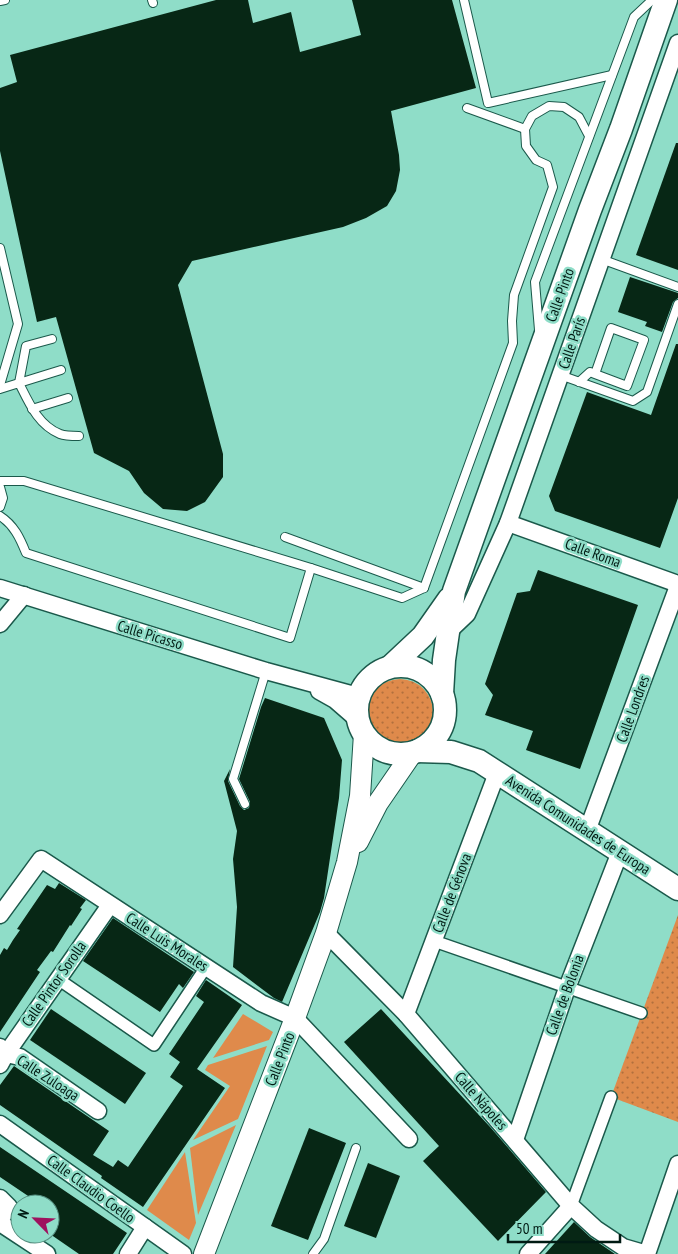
<svg xmlns="http://www.w3.org/2000/svg" width="678" height="1254" font-family="'PT Sans Narrow',sans-serif">
<defs>
<pattern id="grass-dots" width="8" height="8" patternUnits="userSpaceOnUse" patternTransform="scale(1.25)"><rect width="8" height="8" fill="#df8a4b"/><path d="M2 2h.1M6 6h.1" fill="none" stroke="#b2703d" stroke-width="1.8" stroke-linecap="round"/></pattern>
</defs>
<rect width="100%" height="100%" fill="#8fddc8"/>
<g fill="url(#grass-dots)">
<circle cx="400" cy="712" r="33"/>
<polygon points="678,915 678,1122 611,1097"/>
</g>
<g fill="#df8a4b">
<polygon points="243,1014 273,1032 269,1040 213,1058"/>
<polygon points="267,1046 238,1119 193,1140 230,1086 205,1070 208,1065"/>
<polygon points="236,1125 198,1215 190,1148"/>
<polygon points="185,1152 196,1223 189,1240 147,1210"/>
</g>
<g fill="#072715">
<polygon points="216,0 248,0 253,23 291,12 300,52 361,35 352,0 452,0 476,88 391,111 399,155 400,170 396,191 387,206 366,218 343,227 192,261 178,285 223,454 223,477 205,502 187,511 163,509 144,493 129,471 94,453 56,317 37,322 0,151 0,88 17,82 10,55"/>
<polygon points="676,143 678,143 678,270 636,255"/>
<polygon points="630,277 678,293 678,298 673,302 662,332 645,326 647,322 618,312"/>
<polygon points="676,344 678,344 678,498 660,548 555,511 549,496 587,392 651,415"/>
<polygon points="538,570 638,605 580,769 526,750 533,731 485,715 493,695 485,684 517,593 530,591"/>
<polygon points="265,698 324,718 342,760 339,798 324,898 320,912 282,1002 274,998 233,967 237,907 233,859 237,831 224,781 230,769 228,781 240,806 244,810 249,808 250,802 239,779 261,707"/>
<polygon points="59,883 86,900 80,908 82,909 71,926 70,925 53,952 51,951 37,970 40,972 0,1032 0,955 4,948 7,950 13,940 20,930 17,929 47,885 55,889"/>
<polygon points="113,918 194,972 183,988 179,984 160,1012 83,961"/>
<polygon points="206,980 242,1005 197,1069 225,1088 143,1207 101,1178 102,1176 0,1105 0,1085 14,1066 109,1131 93,1155 113,1167 118,1160 128,1167 183,1086 170,1077 180,1062 169,1054 204,1002 196,996"/>
<polygon points="51,1009 146,1073 125,1104 30,1040"/>
<polygon points="381,1009 491,1128 546,1192 498,1241 423,1161 439,1146 344,1042"/>
<polygon points="309,1128 346,1143 308,1240 271,1226"/>
<polygon points="0,1147 127,1233 113,1254 79,1254 50,1234 50,1204 40,1204 0,1177"/>
<polygon points="368,1163 400,1176 376,1238 344,1226"/>
<polygon points="574,1222 590,1237 615,1254 545,1254"/>
</g>
<g fill="none" stroke-linecap="round" stroke-linejoin="round">
<defs>
<g id="service">
<polyline points="152,0 153,3"/>
<polyline points="464,0 488,103 612,75"/>
<polyline points="0,1 5,0"/>
<polyline points="467,108 525,129"/>
<polyline points="0,248 18,324 0,385"/>
<polyline points="601,259 678,287"/>
<polyline points="539,330 535,282 634,17 652,0"/>
<polyline points="52,339 26,346 19,383 61,370"/>
<polyline points="560,375 633,401 647,392 678,304"/>
<polyline points="579,382 590,372 595,374 627,386 644,340 611,328 595,374"/>
<path d="M 0,389 L 19,383 C 29,403 38,425 60,434 C 65,436 73,436 79,436"/>
<polyline points="32,409 68,398"/>
<path d="M 0,481 L 24,481 L 311,568 L 290,638 L 26,553 C 20,538 14,525 0,516"/>
<polyline points="0,487 3,498 0,507"/>
<polyline points="285,537 424,588"/>
<polyline points="311,568 402,598 424,588 513,343 512,321 514,295 553,187 547,165 536,160 526,146 525,129 532,116 549,106 564,107 579,117 589,136"/>
<polyline points="245,804 233,779 266,671"/>
<polyline points="313,1254 324,1239 356,1148"/>
</g>
<g id="pedestrian">
<polyline points="434,941 641,1013"/>
<polyline points="58,979 154,1045 206,967"/>
<polyline points="571,1206 611,1097"/>
</g>
<g id="minor">
<polyline points="508,523 678,584"/>
<polyline points="0,588 266,671 358,696"/>
<polyline points="0,624 24,595"/>
<polyline points="447,633 467,614 508,523 678,43"/>
<polyline points="319,691 335,700 358,720"/>
<polyline points="587,831 678,586"/>
<polyline points="0,915 41,859 261,1003 295,1018 409,1139"/>
<polyline points="326,933 406,1014 571,1206 596,1229 623,1247 647,1254"/>
<polyline points="406,1014 497,773"/>
<polyline points="0,1047 6,1054 20,1057 98,1111"/>
<polyline points="0,1065 6,1054 110,905"/>
<polyline points="0,1124 183,1254"/>
<polyline points="515,1140 567,988 620,852"/>
<polyline points="0,1198 9,1207 0,1220"/>
<polyline points="0,1223 47,1254"/>
<polyline points="128,1254 145,1227"/>
<polyline points="528,1254 571,1206"/>
<polyline points="647,1254 678,1164"/>
</g>
<g id="tertiary">
<polyline points="358,842 378,803 413,752"/>
<polyline points="204,1254 295,1018 326,933 347,862 360,796 364,734"/>
</g>
<g id="secondary">
<circle cx="401" cy="710" r="44"/>
<polyline points="391,666 423,636 449,599"/>
<polyline points="442,694 444,660 454,591 590,210 621,129 666,0"/>
<polyline points="417,751 451,752 479,761 678,889"/>
</g>
</defs>
<use href="#service" stroke="#1b594b" stroke-width="10"/>
<use href="#pedestrian" stroke="#1b594b" stroke-width="14"/>
<use href="#minor" stroke="#1b594b" stroke-width="19"/>
<use href="#tertiary" stroke="#1b594b" stroke-width="22"/>
<use href="#secondary" stroke="#1b594b" stroke-width="25"/>
<use href="#service" stroke="#fff" stroke-width="8"/>
<use href="#pedestrian" stroke="#fff" stroke-width="11"/>
<use href="#minor" stroke="#fff" stroke-width="16"/>
<use href="#tertiary" stroke="#fff" stroke-width="20"/>
<use href="#secondary" stroke="#fff" stroke-width="22"/>
</g>
<g text-anchor="middle" stroke-width="5" stroke-linejoin="round" paint-order="stroke">
<g font-size="15" fill="#001a13" stroke="#8fddc8">
<text transform="translate(560 295) rotate(-70)" y="5">Calle Pinto</text>
<text transform="translate(572 343) rotate(-71)" y="5">Calle París</text>
<text transform="translate(593 553) rotate(20)" y="5">Calle Roma</text>
<text transform="translate(150 635) rotate(17)" y="5">Calle Picasso</text>
<text transform="translate(633 709) rotate(-70)" y="5">Calle Londres</text>
<text transform="translate(578 825) rotate(33)" y="5">Avenida Comunidades de Europa</text>
<text transform="translate(452 893) rotate(-69)" y="5">Calle de Génova</text>
<text transform="translate(167 942) rotate(33)" y="5">Calle Luis Morales</text>
<text transform="translate(54 984) rotate(-55)" y="5">Calle Pintor Sorolla</text>
<text transform="translate(565 995) rotate(-70)" y="5">Calle de Bolonia</text>
<text transform="translate(280 1059) rotate(-69)" y="5">Calle Pinto</text>
<text transform="translate(48 1078) rotate(33)" y="5">Calle Zuloaga</text>
<text transform="translate(481 1101) rotate(49)" y="5">Calle Nápoles</text>
<text transform="translate(91 1189) rotate(36)" y="5">Calle Claudio Coello</text>
</g>
</g>
<g transform="translate(35 1219) rotate(294)"><circle r="24" fill="#8fddc8" stroke="#568f80"/>
<path d="M0-4L9 19L0 12L-9 19Z" fill="#9e115e"/>
<text y="-8" font-size="14" font-weight="bold" text-anchor="middle" fill="#001a13">N</text>
</g>
<path d="M508 1234v8h112v-8" fill="none" stroke="#001a13" stroke-width="2.5"/>
<text x="516" y="1234" font-size="15" fill="#001a13" stroke="#8fddc8" stroke-width="4" paint-order="stroke">50 m</text>
</svg>
